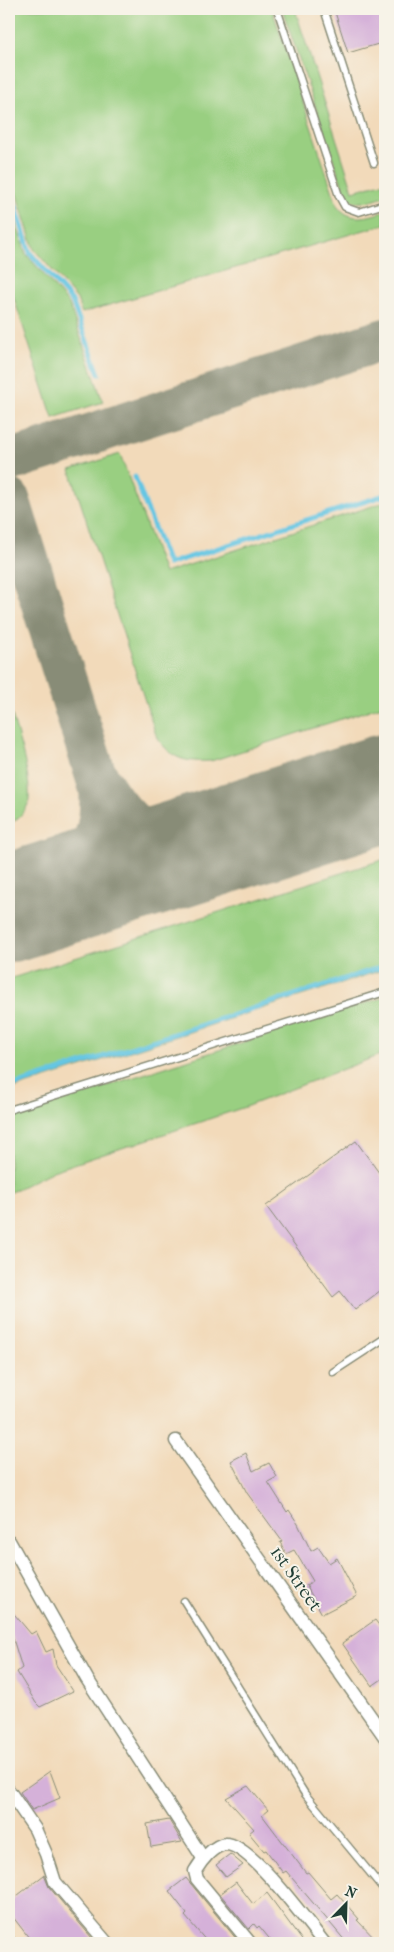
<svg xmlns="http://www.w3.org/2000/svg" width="394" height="1952" font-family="'IM FELL French Canon',serif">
<rect width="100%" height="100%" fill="#f7f3e8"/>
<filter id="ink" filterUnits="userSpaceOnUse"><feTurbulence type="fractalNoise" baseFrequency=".02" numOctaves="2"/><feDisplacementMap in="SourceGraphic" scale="10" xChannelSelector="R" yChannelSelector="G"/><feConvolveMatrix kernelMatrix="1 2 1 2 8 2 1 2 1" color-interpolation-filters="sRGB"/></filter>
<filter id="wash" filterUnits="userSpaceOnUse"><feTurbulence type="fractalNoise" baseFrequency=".0096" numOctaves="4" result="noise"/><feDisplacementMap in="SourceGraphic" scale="20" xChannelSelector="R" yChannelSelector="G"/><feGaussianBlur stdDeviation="1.12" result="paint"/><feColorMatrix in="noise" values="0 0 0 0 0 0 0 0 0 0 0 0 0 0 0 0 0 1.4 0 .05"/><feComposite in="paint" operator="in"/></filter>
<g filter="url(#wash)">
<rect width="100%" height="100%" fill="#f2daba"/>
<g fill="#99cf81" stroke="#5c865a">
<path d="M 9,9 L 272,9 L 337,205 C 349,223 368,217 385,211 L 385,224 L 82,313 L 77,299 L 34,249 L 9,170 Z"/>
<path d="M 282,9 L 295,9 L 353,191 L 385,182 L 385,196 C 370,200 362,206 347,199 Z"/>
<polygon points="9,200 26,254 69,304 103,402 53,418 9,283"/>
<path d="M 120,454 L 164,573 L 385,502 L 385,705 L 211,761 C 183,762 174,760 157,738 L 70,470 Z"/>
<path d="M 9,703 C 15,729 31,773 29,798 C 29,810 17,819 9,825 Z"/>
<polygon points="385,859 385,969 9,1090 9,979"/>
<polygon points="385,997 385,1053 245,1107 53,1171 9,1193 9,1117"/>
</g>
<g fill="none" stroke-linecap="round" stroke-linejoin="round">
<g stroke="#65c6e3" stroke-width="5">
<polyline points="9,185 30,253 72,301 99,374"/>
<polyline points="135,477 168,564 385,495"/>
<polyline points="9,1087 385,966"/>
</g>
<g stroke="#888c77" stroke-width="42">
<polyline points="9,461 385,339"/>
<path d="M 9,499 L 100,789 C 104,847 82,867 38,899"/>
<path d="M 99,779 C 128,827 147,841 205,846"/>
</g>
<polyline stroke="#888c77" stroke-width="108" points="9,908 385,788"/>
</g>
<g id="blocks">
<g fill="#d5b1d9">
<polygon points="334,9 385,9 385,42 348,53"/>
<polygon points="356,1141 385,1181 385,1287 355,1310 340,1291 333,1297 266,1206"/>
<polygon points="246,1453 253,1471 269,1463 277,1477 268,1482 287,1512 289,1510 298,1524 311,1551 318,1547 329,1563 337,1558 357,1596 322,1614 306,1585 313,1581 294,1550 286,1554 280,1542 282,1541 247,1493 231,1461"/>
<polygon points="9,1608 31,1634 36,1631 46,1652 53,1649 56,1665 73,1691 40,1707 36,1703 17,1672 22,1668 9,1626"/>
<polygon points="375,1620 385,1633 385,1677 372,1686 342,1643"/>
<polygon points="50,1771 60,1798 32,1810 20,1792"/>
<polygon points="248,1786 268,1810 262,1815 306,1873 308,1872 331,1899 337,1894 359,1919 357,1920 379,1943 347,1943 286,1871 283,1873 266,1850 264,1851 249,1833 254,1829 226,1798"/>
<polygon points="169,1820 182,1842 151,1847 147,1824"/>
<polygon points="230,1854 243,1865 226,1877 216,1865"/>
<polygon points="44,1875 49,1887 92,1938 85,1943 33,1943 9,1912 9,1902"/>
<polygon points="186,1878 238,1941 236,1943 208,1943 185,1916 187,1914 169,1891"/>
<polygon points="236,1882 253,1904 267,1893 304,1943 273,1943 259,1926 257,1928 254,1924 249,1929 220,1894"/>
</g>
</g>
</g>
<g filter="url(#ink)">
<use href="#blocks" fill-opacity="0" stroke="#888c77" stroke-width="1"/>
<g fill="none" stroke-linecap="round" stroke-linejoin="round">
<defs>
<g id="service">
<polyline points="277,9 339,196 345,207 359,212 385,204"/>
<polyline points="324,9 374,163"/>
<polyline points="9,1110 385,992"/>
<polyline points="333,1372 385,1338"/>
<polyline points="184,1601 305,1794 385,1891"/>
<polyline points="9,1937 13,1943"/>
</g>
<g id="minor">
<polyline points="176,1441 385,1737"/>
<polyline points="9,1541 87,1679 203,1858"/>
<polyline points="9,1791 35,1829 46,1854 55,1882 107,1943"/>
<path d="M 250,1943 L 197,1879 L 195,1871 C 201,1861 213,1845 226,1844 C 251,1844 308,1923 324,1943"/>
</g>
</defs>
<use href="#service" stroke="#888c77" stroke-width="9"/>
<use href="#minor" stroke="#888c77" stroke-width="15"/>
<use href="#service" stroke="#fff" stroke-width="6"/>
<use href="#minor" stroke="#fff" stroke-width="12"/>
</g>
</g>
<g text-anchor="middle" stroke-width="4" stroke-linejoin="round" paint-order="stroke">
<g font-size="19" fill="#1f3d34" stroke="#f7f3e8">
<text transform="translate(297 1578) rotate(55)" y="7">1st Street</text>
</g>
</g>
<rect width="394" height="1952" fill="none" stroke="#f7f3e8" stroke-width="30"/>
<g transform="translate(346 1904) rotate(23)" stroke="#f7f3e8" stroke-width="4" paint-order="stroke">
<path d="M0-4L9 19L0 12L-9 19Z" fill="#1f3d34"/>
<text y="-8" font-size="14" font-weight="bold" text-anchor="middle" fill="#1f3d34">N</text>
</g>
</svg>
